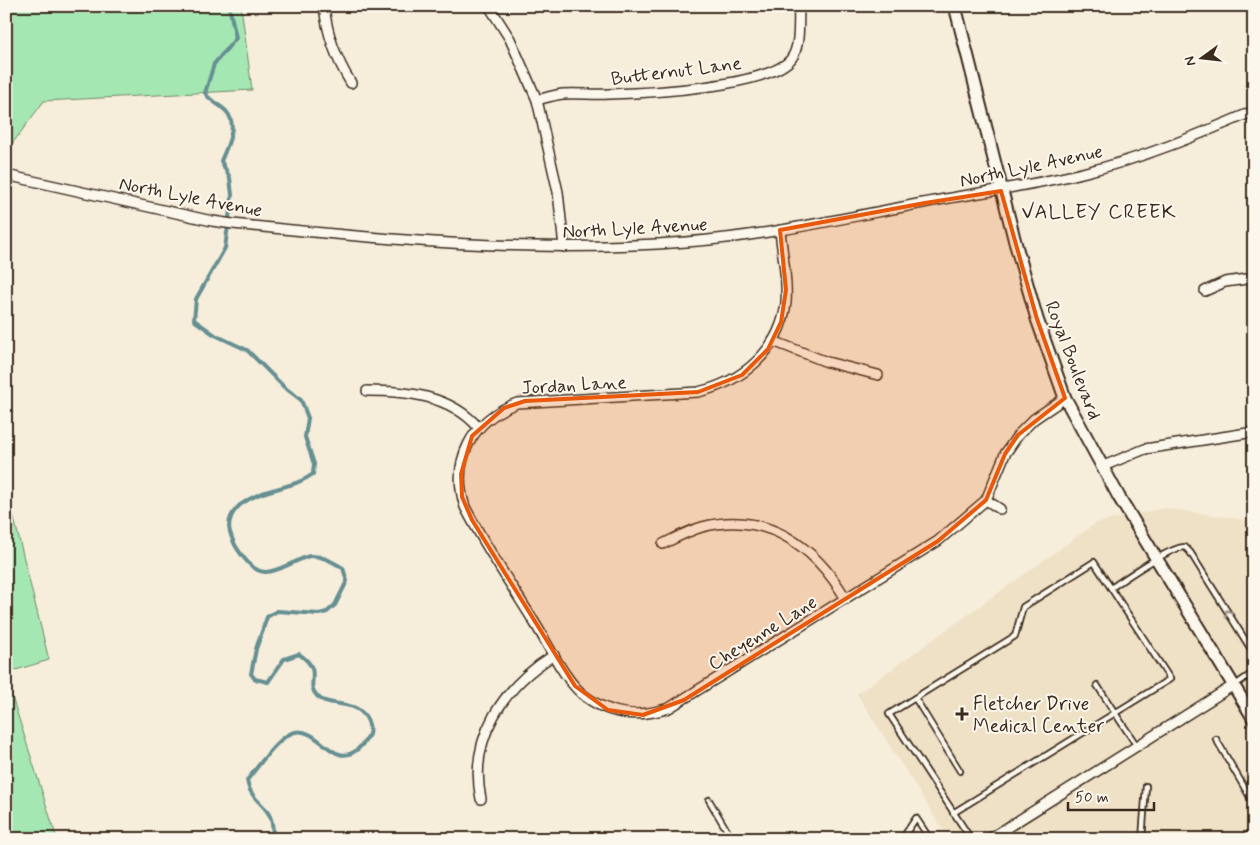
<svg xmlns="http://www.w3.org/2000/svg" width="1260" height="845" font-family="Mynerve,sans-serif">
<rect width="100%" height="100%" fill="#f6eddb"/>
<filter id="ink" filterUnits="userSpaceOnUse"><feTurbulence type="fractalNoise" baseFrequency=".02" numOctaves="2"/><feDisplacementMap in="SourceGraphic" scale="10" xChannelSelector="R" yChannelSelector="G"/><feConvolveMatrix kernelMatrix="1 2 1 2 8 2 1 2 1" color-interpolation-filters="sRGB"/></filter>
<g filter="url(#ink)">
<polygon fill="#efe1c6" points="1164,508 1254,521 1254,839 949,839 857,694 1096,523"/>
<g fill="#a4e7b2" stroke="#708868">
<polygon points="6,6 241,6 252,90 44,101 6,152"/>
<polygon points="6,486 49,660 6,673"/>
<polygon points="6,678 57,839 6,839"/>
</g>
<g fill="none" stroke-linecap="round" stroke-linejoin="round">
<path stroke="#668f92" stroke-width="4" d="M 229,6 L 236,38 L 214,64 L 205,93 C 211,102 219,104 226,111 C 239,125 227,146 221,161 L 230,178 L 232,195 L 225,248 L 196,299 L 194,320 L 215,335 L 247,350 L 284,387 L 301,400 L 308,418 L 305,437 L 314,464 L 313,474 C 292,490 265,486 240,505 C 232,512 227,522 230,532 C 233,543 237,549 244,558 C 262,581 273,571 297,561 C 301,559 307,556 311,556 C 324,556 333,562 343,568 L 347,581 L 335,605 L 327,612 L 319,614 L 277,611 L 267,617 L 256,649 L 251,674 L 255,679 L 268,682 L 284,659 L 299,654 C 325,672 304,682 317,696 C 328,708 353,699 365,716 C 368,720 371,728 369,734 C 367,740 362,745 358,749 C 333,770 320,727 295,732 C 279,735 258,767 247,780 C 251,807 277,803 272,839"/>
<defs>
<g id="service">
<path d="M 1111,588 C 1126,578 1169,547 1185,547 L 1190,552 L 1254,654"/>
<polyline points="1235,685 1254,672"/>
<polyline points="915,698 960,771"/>
<polyline points="1216,739 1254,804"/>
<polyline points="709,800 732,839"/>
<polyline points="953,813 1115,713 1097,685"/>
<polyline points="1006,828 1012,839"/>
<polyline points="408,839 408,838"/>
<polyline points="902,839 916,818 930,839"/>
<polyline points="971,839 889,714 1015,636 1023,607 1094,562 1170,679 1115,713 1137,746"/>
<polyline points="1142,839 1146,786"/>
<polyline points="1242,839 1254,832"/>
</g>
<g id="minor">
<path d="M 324,6 C 327,35 336,59 351,83"/>
<polyline points="489,6 510,39 537,100 558,192 564,247"/>
<path d="M 537,100 C 545,98 554,95 563,94 C 578,93 594,95 609,94 C 647,93 768,87 791,59 C 801,46 798,22 799,6"/>
<path d="M 6,175 L 212,221 L 233,224 C 384,240 534,254 686,242 C 766,236 844,218 923,203 C 976,193 1029,186 1082,173 C 1141,159 1198,135 1254,111"/>
<path d="M 780,230 C 782,254 788,279 786,303 C 780,351 742,382 698,392 L 517,403 C 472,420 450,460 465,507 C 486,548 512,586 536,625 C 549,646 566,683 586,697 C 612,716 639,718 669,708 L 938,541 L 986,500 L 1005,454 L 1018,435 L 1034,419 L 1065,398"/>
<polyline points="1205,291 1225,282 1254,278"/>
<polyline points="773,341 827,362 878,375"/>
<path d="M 367,391 C 406,391 450,395 478,427"/>
<polyline points="1101,467 1145,449 1254,432"/>
<polyline points="986,500 1000,509"/>
<path d="M 663,544 C 675,538 688,531 702,527 C 766,510 815,546 846,599"/>
<path d="M 481,799 C 468,738 504,686 554,655"/>
<polyline points="989,839 1234,685"/>
</g>
<polyline id="tertiary" points="955,6 1015,242 1037,319 1065,398 1119,497 1254,719"/>
</defs>
<use href="#service" stroke="#3b2a1e" stroke-width="8"/>
<use href="#minor" stroke="#3b2a1e" stroke-width="12"/>
<use href="#tertiary" stroke="#3b2a1e" stroke-width="15"/>
<use href="#service" stroke="#fbf7ec" stroke-width="4.5"/>
<use href="#minor" stroke="#fbf7ec" stroke-width="9"/>
<use href="#tertiary" stroke="#fbf7ec" stroke-width="11"/>
</g>
<defs><path id="oneway-chevron" d="M-2-3.5L2.5 0L-2 3.5" fill="none" stroke-width="1.6" stroke-linecap="round" stroke-linejoin="round" transform="scale(1.25)"/></defs>
<use stroke="#9b9085" href="#oneway-chevron" transform="translate(1228 613) rotate(-122)"/>
</g>
<path fill="#e8590c" fill-opacity="0.2" stroke="#e8590c" stroke-width="4" stroke-linejoin="round" d="M 1001,191 L 1037,319 L 1065,398 L 1018,435 L 1005,454 L 986,500 L 938,541 L 684,700 L 643,715 L 608,710 L 575,686 L 472,520 L 462,497 L 461,474 L 472,436 L 504,408 L 525,401 L 698,392 L 742,375 L 768,349 L 781,322 L 786,290 L 780,230 L 925,203 Z"/>
<path fill="#3b2a1e" stroke="#fbf7ec" stroke-width="2" d="M959.5 706.5h5v5h5v5h-5v5h-5v-5h-5v-5h5z"/>
<g text-anchor="middle" stroke-width="4" stroke-linejoin="round" paint-order="stroke">
<g font-size="19" fill="#3b2a1e" stroke="#fbf7ec">
<text transform="translate(676 70) rotate(-7)" y="7">Butternut Lane</text>
<text transform="translate(1031 165) rotate(-12)" y="7">North Lyle Avenue</text>
<text transform="translate(191 196) rotate(11)" y="7">North Lyle Avenue</text>
<text transform="translate(635 227) rotate(-3)" y="7">North Lyle Avenue</text>
<text transform="translate(1074 360) rotate(69)" y="7">Royal Boulevard</text>
<text transform="translate(574 384) rotate(-3)" y="7">Jordan Lane</text>
<text transform="translate(762 632) rotate(-32)" y="7">Cheyenne Lane</text>
</g>
<g font-size="19" fill="#3b2a1e" stroke="#fbf7ec" text-anchor="start">
<text x="973" y="710">Fletcher Drive<tspan x="973" dy="22">Medical Center</tspan></text>
</g>
<g font-size="20" letter-spacing="1" fill="#3b2a1e" stroke="#fbf7ec">
<text x="1099" y="218">VALLEY CREEK</text>
</g>
</g>
<rect width="1260" height="845" fill="none" stroke="#fbf7ec" stroke-width="25"/>
<rect x="12" y="12" width="1235" height="820" fill="none" stroke="#3b2a1e" stroke-width="2" filter="url(#ink)"/>
<g transform="translate(1202 58) rotate(255)" stroke="#fbf7ec" stroke-width="4" paint-order="stroke">
<path d="M0-4L9 19L0 12L-9 19Z" fill="#3b2a1e"/>
<text y="-8" font-size="14" font-weight="bold" text-anchor="middle" fill="#3b2a1e">N</text>
</g>
<path d="M1068 802v8h86v-8" fill="none" stroke="#3b2a1e" stroke-width="2.5"/>
<text x="1075" y="802" font-size="15" fill="#3b2a1e" stroke="#fbf7ec" stroke-width="4" paint-order="stroke">50 m</text>
</svg>
